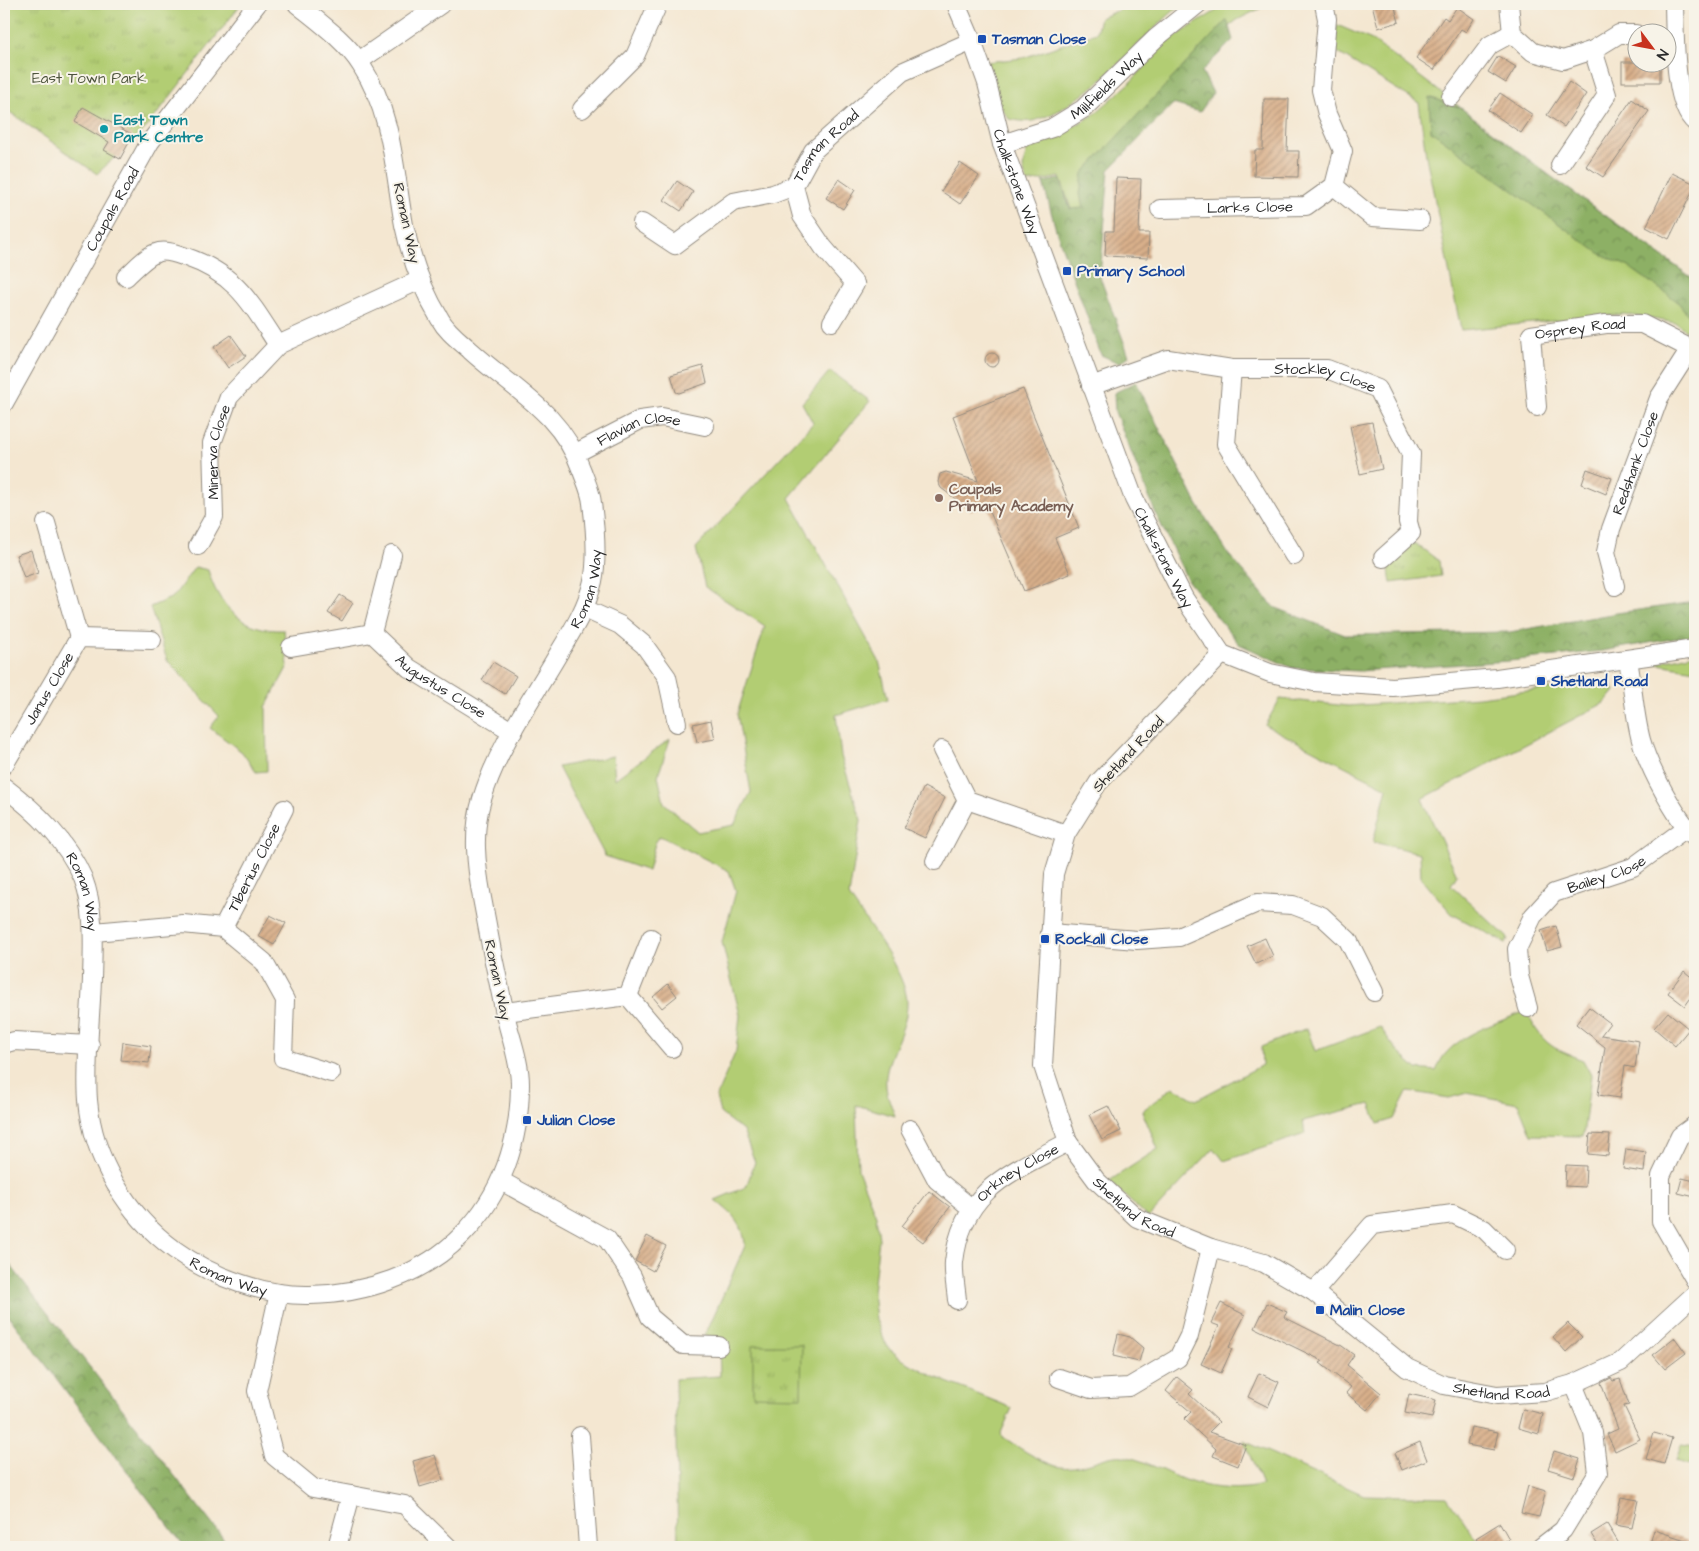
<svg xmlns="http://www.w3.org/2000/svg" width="1699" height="1551" font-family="'Architects Daughter',sans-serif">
<defs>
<pattern id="forest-crowns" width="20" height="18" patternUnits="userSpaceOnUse" patternTransform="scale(1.25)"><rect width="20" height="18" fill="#8db065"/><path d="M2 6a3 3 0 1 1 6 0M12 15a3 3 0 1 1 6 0" fill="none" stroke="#738f53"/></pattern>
<pattern id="park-tufts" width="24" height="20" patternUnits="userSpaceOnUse" patternTransform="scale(1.25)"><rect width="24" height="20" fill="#b2cd73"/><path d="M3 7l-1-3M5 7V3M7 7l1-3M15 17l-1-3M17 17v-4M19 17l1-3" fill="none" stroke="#99b064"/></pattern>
<pattern id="building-hatch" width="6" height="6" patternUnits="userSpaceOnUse" patternTransform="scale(1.25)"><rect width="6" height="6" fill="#d9b08b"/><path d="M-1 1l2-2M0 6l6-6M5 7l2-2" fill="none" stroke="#b08f72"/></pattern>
</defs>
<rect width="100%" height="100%" fill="#f7f3e8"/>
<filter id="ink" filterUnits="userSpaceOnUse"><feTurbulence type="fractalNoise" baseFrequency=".02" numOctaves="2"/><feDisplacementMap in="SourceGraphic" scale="10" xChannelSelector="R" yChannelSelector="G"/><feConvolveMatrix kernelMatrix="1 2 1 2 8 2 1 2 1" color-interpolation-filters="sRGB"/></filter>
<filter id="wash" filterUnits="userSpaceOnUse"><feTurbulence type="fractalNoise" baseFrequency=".0096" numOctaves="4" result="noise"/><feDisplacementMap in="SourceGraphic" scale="20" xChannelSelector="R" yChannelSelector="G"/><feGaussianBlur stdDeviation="1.12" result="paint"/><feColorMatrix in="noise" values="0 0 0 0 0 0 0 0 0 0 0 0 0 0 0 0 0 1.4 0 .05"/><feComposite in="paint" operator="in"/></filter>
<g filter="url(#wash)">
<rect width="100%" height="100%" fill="#f4e7d1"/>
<g fill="#b2cd73" stroke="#6e7c4f">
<path d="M 1133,4 L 1182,4 C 1139,38 1090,103 1039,119 C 1030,123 1019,121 1009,119 L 1000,106 L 986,62 L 1023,58 L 1096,33 L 1100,18 Z"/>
<polygon points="1227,4 1269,4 1237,20 1206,45 1131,126 1088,208 1072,212 1060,177 1027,183 1023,168 1027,149 1039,140 1067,130 1092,116 1129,84 1165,43"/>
<polygon points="1337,25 1372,40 1549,175 1695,280 1695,337 1676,323 1624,314 1461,330 1426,156 1419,103 1335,51"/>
<path d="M 830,371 L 870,401 L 789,498 L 879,661 L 888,699 L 836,715 L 841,756 L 861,820 L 849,896 C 866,922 906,972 907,1002 C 908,1033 883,1058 886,1087 C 887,1096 892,1107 895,1116 L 856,1105 L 858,1170 L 876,1216 L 879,1239 L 873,1292 L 876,1320 L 887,1347 L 903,1360 L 935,1377 L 1012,1408 L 1000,1435 C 1018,1447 1035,1459 1056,1466 C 1079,1473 1106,1453 1123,1456 C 1150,1461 1169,1476 1194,1483 C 1215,1489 1242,1491 1262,1485 L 1244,1441 L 1364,1495 L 1447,1497 L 1481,1547 L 678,1547 L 675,1379 L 720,1376 L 719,1346 L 705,1335 L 745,1246 C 744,1223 732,1214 715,1200 L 746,1187 L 755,1162 L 743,1131 L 720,1113 L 716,1097 L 736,1051 L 740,1015 L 722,942 L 736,891 L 729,871 L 660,836 L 655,843 L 648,871 L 605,856 L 558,767 L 613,756 L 615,779 L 670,739 L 658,776 L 664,803 L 698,832 L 734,825 L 751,792 L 737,714 L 765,626 L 705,587 L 696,548 L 813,423 L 802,403 Z"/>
<path d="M 195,567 L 208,570 C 218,607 245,632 284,630 L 288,666 L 266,707 L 267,771 L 256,772 L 242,752 L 210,728 L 219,716 L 167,660 L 150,607 L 173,597 Z"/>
<polygon points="1695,654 1695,670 1652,663"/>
<polygon points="1609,681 1615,691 1606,702 1422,799 1457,875 1451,885 1508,938 1506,943 1452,914 1421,878 1420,853 1373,842 1387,788 1265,725 1280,699 1348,706 1479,697"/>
<path d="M 1526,1011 C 1542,1043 1550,1048 1583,1060 L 1591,1075 L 1583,1136 L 1531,1135 L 1518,1103 L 1467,1093 L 1449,1098 L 1408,1091 L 1394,1119 L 1378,1124 L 1370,1104 L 1303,1121 L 1305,1134 L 1224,1161 L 1214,1148 L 1148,1218 L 1109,1181 L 1158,1149 L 1142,1111 L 1173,1087 L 1196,1100 L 1262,1065 L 1261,1047 L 1307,1028 L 1315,1051 L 1380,1027 L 1398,1052 L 1417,1069 L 1436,1071 C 1438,1067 1440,1061 1443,1057 C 1459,1034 1502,1021 1526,1011 Z"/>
<polygon points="1681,1445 1695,1447 1695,1466 1676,1461"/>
</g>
<g fill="url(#forest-crowns)" stroke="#5c6e48">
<polygon points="1227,20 1233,40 1202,71 1213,93 1200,112 1173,104 1109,170 1100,277 1129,356 1119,363 1101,355 1056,230 1043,182 1060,179 1070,209 1083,208 1080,194 1083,173"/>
<polygon points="1429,97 1461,108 1549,175 1695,280 1695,324 1677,301 1629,267 1599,253 1431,131"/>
<polygon points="1136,382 1197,504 1229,555 1274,607 1345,635 1510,632 1617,613 1695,602 1695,635 1602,651 1509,661 1359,671 1292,668 1239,644 1188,581 1155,512 1115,412 1114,393"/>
<polygon points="4,1257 230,1547 185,1547 4,1310"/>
</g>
<g fill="url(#park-tufts)" stroke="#6e7c4f">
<polygon points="4,4 241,4 147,127 97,174 4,108"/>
<path d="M 1410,543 L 1416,544 L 1439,561 L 1441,576 L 1391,583 C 1386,558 1391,558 1410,543 Z"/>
<polygon points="753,1345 802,1345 801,1397 753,1396"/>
</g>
<g id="blocks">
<g fill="url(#building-hatch)">
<polygon points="1372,4 1394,4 1399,22 1378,28"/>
<polygon points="1457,7 1474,19 1466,32 1461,29 1434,70 1416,58 1444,17 1448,20"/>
<polygon points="1498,56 1516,67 1506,83 1488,72"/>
<rect x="1622" y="62" width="38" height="20"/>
<polygon points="1569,82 1586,94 1564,127 1547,115"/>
<polygon points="1500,93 1533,115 1521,133 1488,110"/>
<polygon points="1264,99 1289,99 1287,151 1299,151 1298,177 1254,176 1255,150 1263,150"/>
<polygon points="1632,99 1649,111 1603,177 1586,166"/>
<polygon points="83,107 133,135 120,159 104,150 109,142 75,122"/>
<polygon points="960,163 979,176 960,204 941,191"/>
<polygon points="1672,173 1695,184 1695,186 1669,239 1646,227"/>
<polygon points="1116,178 1141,179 1139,233 1149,233 1148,258 1105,256 1106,231 1114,231"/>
<polygon points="839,179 855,190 843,209 826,198"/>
<polygon points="677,181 693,192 681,211 664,200"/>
<polygon points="231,335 246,356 228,368 214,347"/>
<circle cx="992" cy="360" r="7"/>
<polygon points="703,366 707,383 679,393 676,392 671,375"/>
<polygon points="1023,389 1079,528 1055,538 1070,574 1024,591 987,505 971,511 941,488 938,482 940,474 946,472 978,481 953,416"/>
<polygon points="1372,422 1382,469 1360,474 1350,426"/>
<polygon points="1587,469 1612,478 1606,494 1582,484"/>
<polygon points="31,550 38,573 24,578 16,555"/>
<polygon points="340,595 353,603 342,621 328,613"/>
<polygon points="493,662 516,676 505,694 482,680"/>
<polygon points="711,720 715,739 697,742 693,724"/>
<polygon points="924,787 945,798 925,838 904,828"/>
<polygon points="270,915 286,923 274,945 258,936"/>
<polygon points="1556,926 1562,947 1547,951 1541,931"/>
<polygon points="1265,938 1273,956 1256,964 1247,946"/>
<polygon points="1684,971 1695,980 1695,992 1685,1006 1668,993"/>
<polygon points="668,984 677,996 662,1008 653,997"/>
<polygon points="1589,1007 1610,1023 1601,1035 1639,1041 1635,1068 1625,1066 1620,1098 1598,1095 1605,1047 1576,1024"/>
<polygon points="1668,1012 1689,1029 1675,1046 1654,1028"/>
<polygon points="123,1042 151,1046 149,1063 121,1060"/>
<polygon points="1108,1106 1121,1131 1102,1140 1089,1115"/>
<polygon points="1590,1134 1610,1135 1608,1156 1588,1154"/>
<polygon points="1626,1149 1646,1152 1644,1172 1623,1169"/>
<polygon points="1566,1165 1586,1166 1585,1187 1565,1186"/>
<polygon points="1682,1178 1695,1181 1695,1197 1678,1193"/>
<polygon points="929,1191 950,1207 923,1242 902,1226"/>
<polygon points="647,1236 666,1246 653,1271 635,1261"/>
<polygon points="1221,1303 1245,1315 1229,1347 1232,1349 1221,1373 1201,1364 1219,1326 1211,1323"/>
<polygon points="1267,1303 1287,1312 1284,1317 1342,1346 1354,1355 1347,1365 1381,1393 1367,1410 1346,1393 1351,1387 1320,1363 1323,1361 1255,1328"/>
<polygon points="1568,1323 1582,1337 1566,1352 1553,1337"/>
<polygon points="1118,1334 1130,1337 1143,1348 1139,1362 1113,1356"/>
<polygon points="1675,1338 1686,1353 1665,1369 1653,1355"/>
<polygon points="1259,1373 1279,1382 1268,1407 1248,1397"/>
<polygon points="1177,1377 1193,1390 1189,1394 1219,1422 1209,1432 1246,1445 1238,1466 1213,1456 1216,1449 1184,1419 1191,1412 1166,1391"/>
<polygon points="1611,1378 1613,1381 1620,1379 1629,1405 1624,1406 1640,1439 1615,1451 1607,1434 1618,1429 1601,1383"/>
<polygon points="1409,1394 1436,1400 1432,1418 1405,1413"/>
<polygon points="1523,1409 1543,1414 1539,1434 1518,1428"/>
<polygon points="1471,1427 1498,1432 1494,1450 1467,1445"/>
<polygon points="1654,1433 1672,1438 1664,1464 1646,1459"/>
<polygon points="1420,1442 1427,1460 1402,1470 1395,1453"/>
<polygon points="1554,1451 1580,1459 1574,1477 1548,1469"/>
<polygon points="435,1455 443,1480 420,1487 413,1461"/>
<polygon points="1528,1486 1546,1491 1539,1517 1521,1513"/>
<polygon points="1621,1497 1638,1500 1632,1528 1615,1525"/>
<polygon points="1500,1523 1509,1539 1496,1547 1482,1547 1476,1538"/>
<polygon points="1607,1524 1621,1547 1599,1547 1591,1534"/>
<polygon points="1654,1530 1695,1543 1695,1547 1649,1547"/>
</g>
</g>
</g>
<g filter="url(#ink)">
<use href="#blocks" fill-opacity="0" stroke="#90897e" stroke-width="1"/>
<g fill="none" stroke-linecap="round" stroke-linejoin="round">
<defs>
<g id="minor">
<path id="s1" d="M 956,4 L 972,41 L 987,83 L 1002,144 L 1134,499 L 1184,598 L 1222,654 L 1270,673 L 1314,682 L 1393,687 L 1497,678 L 1695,649"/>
<polyline points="1509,4 1512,33 1533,52 1563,60 1593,50 1619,34 1636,34"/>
<path d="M 1674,4 C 1675,31 1673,105 1695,122"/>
<polyline points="359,61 441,4"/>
<polyline points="1451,97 1490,45 1512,33"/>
<polyline points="582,109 635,56 658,4"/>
<path id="s2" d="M 1002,144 L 1052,128 L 1083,109 L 1156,38 L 1198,4"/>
<polyline points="1560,165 1607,95 1593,50"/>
<polyline points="1334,186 1372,217 1420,220"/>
<path id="s3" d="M 1160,209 L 1306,206 L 1334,186 L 1343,151 L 1327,114 L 1321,90 L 1327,19 L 1324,4"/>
<polyline points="642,223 675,245 733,202 773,194 794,186"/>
<path d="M 126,277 C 135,269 145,257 156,253 C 165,249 177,254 186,257 C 236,274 250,302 278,345 L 420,280"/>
<path id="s4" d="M 832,322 L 855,284 L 823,247 L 802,216 L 794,186 L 813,151 L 902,72 L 972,41"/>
<polyline points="1232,369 1226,444 1294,556"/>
<path id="s5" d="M 1091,386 L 1168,359 L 1232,369 L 1327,369 L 1378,389 L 1411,454 L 1408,522 L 1411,533 L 1383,558"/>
<path id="s6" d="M 4,403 L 150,142 L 257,4"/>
<path id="s7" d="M 1537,407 L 1531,335 L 1606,324 L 1642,324 L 1695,351"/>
<path id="s8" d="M 576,453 L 640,420 L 662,417 L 705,426"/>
<polyline points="46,523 79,638"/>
<path id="s9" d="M 198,546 L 214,517 L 212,443 L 229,397 L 278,345"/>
<path id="s10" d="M 392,555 L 372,633 L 409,668 L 513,732"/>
<path id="s11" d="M 1615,586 L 1606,552 L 1611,529 L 1659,398 L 1691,348"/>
<polyline points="585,609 620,625 644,645 667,677 677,723"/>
<polyline points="291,647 372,633"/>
<path id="s12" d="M 1222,654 L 1098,783 L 1066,834 L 1054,874 L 1043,1066 L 1068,1142 L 1096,1180 L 1137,1218 L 1211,1248 L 1264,1263 L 1314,1292 L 1407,1368 L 1444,1385 L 1497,1395 L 1545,1392 L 1573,1384 L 1621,1362 L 1695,1294"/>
<path d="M 1628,660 C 1633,686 1634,714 1641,740 C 1649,768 1675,817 1695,837"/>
<polyline points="942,750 967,800"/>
<path id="s13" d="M 4,765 L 79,638 L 152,640"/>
<path id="s14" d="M 4,787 C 37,812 66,840 83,878 C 95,909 93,945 92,978 C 91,1015 85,1063 88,1100 C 93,1159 127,1215 175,1250 C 212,1277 264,1296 310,1295 C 365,1294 423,1275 462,1235 C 502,1195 520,1141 520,1084 C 520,1062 511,1039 506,1018 C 497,978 489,938 482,898 C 476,865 472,831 482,799 C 498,746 533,698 560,651 C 574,628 587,607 593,581 C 598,558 595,527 592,503 C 591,492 586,482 582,471 C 561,412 514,390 471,351 C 460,341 447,332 440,319 C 423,291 411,258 404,225 C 394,170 393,114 361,65 C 346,41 319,22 297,4"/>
<polyline points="967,800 1066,834"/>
<polyline points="935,861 967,800"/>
<path id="s15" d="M 223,928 L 284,809"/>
<polyline points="94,932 183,924 223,928 264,962 285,1000 283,1058 331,1073"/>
<polyline points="1050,933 1137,940 1179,937 1257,903 1293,905 1322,916 1348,940 1374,992"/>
<polyline points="628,996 672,1048"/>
<path id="s16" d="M 1528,1008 L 1519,976 L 1517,949 L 1533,916 L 1554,893 L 1633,867 L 1686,828"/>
<polyline points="505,1012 628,996 651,938"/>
<polyline points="4,1044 14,1041 90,1045"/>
<polyline points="1695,1125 1680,1136 1661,1176 1661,1221 1695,1280"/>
<polyline points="910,1129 937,1180 971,1208"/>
<polyline points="501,1181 607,1239 632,1276 650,1317 683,1345 719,1346"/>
<polyline points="1314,1292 1372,1225 1453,1214 1484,1229 1505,1250"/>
<polyline points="279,1293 257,1391 274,1456 313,1488 405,1505 448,1547"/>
<path id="s17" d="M 957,1300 C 956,1288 953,1274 954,1262 C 962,1189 1012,1172 1068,1142"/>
<polyline points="1059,1378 1091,1389 1129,1387 1178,1358 1189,1336 1211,1248"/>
<polyline points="580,1436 588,1547"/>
<polyline points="337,1547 351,1495"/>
<polyline points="1541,1547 1563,1530 1598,1473 1593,1433 1573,1384"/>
</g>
</defs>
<use href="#minor" stroke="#90897e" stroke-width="20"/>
<use href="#minor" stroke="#fff" stroke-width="18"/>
</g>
</g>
<g fill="#1a4fb4" stroke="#f7f3e8" stroke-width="2">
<rect x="977" y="34" width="10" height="10" rx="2.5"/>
<rect x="1062" y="266" width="10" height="10" rx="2.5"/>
<rect x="1536" y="676" width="10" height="10" rx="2.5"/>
<rect x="1040" y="934" width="10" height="10" rx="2.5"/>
<rect x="522" y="1115" width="10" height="10" rx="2.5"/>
<rect x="1315" y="1305" width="10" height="10" rx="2.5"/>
</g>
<circle fill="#0f9aa8" stroke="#f7f3e8" stroke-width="2" cx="104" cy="129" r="5"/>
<circle fill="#8d6e63" stroke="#f7f3e8" stroke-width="2" cx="939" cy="498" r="5"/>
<g text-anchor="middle" stroke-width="4" stroke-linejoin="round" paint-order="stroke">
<g font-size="15" font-weight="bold" fill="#164399" stroke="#f7f3e8" text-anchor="start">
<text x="992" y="44">Tasman Close</text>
<text x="1077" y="276">Primary School</text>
<text x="1551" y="686">Shetland Road</text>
<text x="1055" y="944">Rockall Close</text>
<text x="537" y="1125">Julian Close</text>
<text x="1330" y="1315">Malin Close</text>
</g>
<g font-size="15" fill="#4d543d" stroke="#f7f3e8">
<text x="89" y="83">East Town Park</text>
</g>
<g font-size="15" fill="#2b2b2b" stroke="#f7f3e8">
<text dy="5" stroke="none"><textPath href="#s2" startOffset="122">Millfields Way</textPath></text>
<text dy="5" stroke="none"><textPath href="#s4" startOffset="214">Tasman Road</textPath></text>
<text dy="5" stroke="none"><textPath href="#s1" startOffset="188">Chalkstone Way</textPath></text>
<text dy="5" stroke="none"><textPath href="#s3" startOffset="90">Larks Close</textPath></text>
<text dy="5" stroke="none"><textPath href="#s6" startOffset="222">Coupals Road</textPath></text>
<text transform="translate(407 223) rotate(78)" y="5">Roman Way</text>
<text dy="5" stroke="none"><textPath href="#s7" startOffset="122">Osprey Road</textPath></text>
<text dy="5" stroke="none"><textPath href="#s5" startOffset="241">Stockley Close</textPath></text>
<text dy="5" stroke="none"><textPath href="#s8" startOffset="69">Flavian Close</textPath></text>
<text dy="5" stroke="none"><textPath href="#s9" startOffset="99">Minerva Close</textPath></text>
<text dy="5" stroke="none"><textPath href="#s11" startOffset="129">Redshank Close</textPath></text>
<text dy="5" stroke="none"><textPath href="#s1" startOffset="592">Chalkstone Way</textPath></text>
<text dy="5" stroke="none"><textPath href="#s14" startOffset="1528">Roman Way</textPath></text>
<text dy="5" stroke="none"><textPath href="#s10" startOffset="168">Augustus Close</textPath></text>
<text dy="5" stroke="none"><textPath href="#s13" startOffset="89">Janus Close</textPath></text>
<text transform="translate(1128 754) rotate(-47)" y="5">Shetland Road</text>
<text dy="5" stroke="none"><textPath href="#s15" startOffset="68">Tiberius Close</textPath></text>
<text dy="5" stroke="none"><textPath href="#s16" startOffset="184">Bailey Close</textPath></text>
<text dy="5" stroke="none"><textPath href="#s14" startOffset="135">Roman Way</textPath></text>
<text transform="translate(498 980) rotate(78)" y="5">Roman Way</text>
<text dy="5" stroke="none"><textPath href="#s17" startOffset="154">Orkney Close</textPath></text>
<text dy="5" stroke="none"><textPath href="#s12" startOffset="648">Shetland Road</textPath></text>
<text dy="5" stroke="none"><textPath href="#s14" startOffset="584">Roman Way</textPath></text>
<text dy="5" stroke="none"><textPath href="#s12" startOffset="1068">Shetland Road</textPath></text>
</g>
<g font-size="15" font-weight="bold" fill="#0d838f" stroke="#f7f3e8" text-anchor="start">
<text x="114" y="125">East Town<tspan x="114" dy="17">Park Centre</tspan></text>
</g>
<g font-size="15" font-weight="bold" fill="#785e54" stroke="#f7f3e8" text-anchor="start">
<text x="949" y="494">Coupals<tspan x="949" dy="17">Primary Academy</tspan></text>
</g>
</g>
<rect width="1699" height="1551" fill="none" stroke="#f7f3e8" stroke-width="20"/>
<g transform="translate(1652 48) rotate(122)"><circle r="24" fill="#f7f3e8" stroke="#a5a39c"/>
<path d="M0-4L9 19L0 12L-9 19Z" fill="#c8321e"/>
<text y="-8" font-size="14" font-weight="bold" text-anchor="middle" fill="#2b2b2b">N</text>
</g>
</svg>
